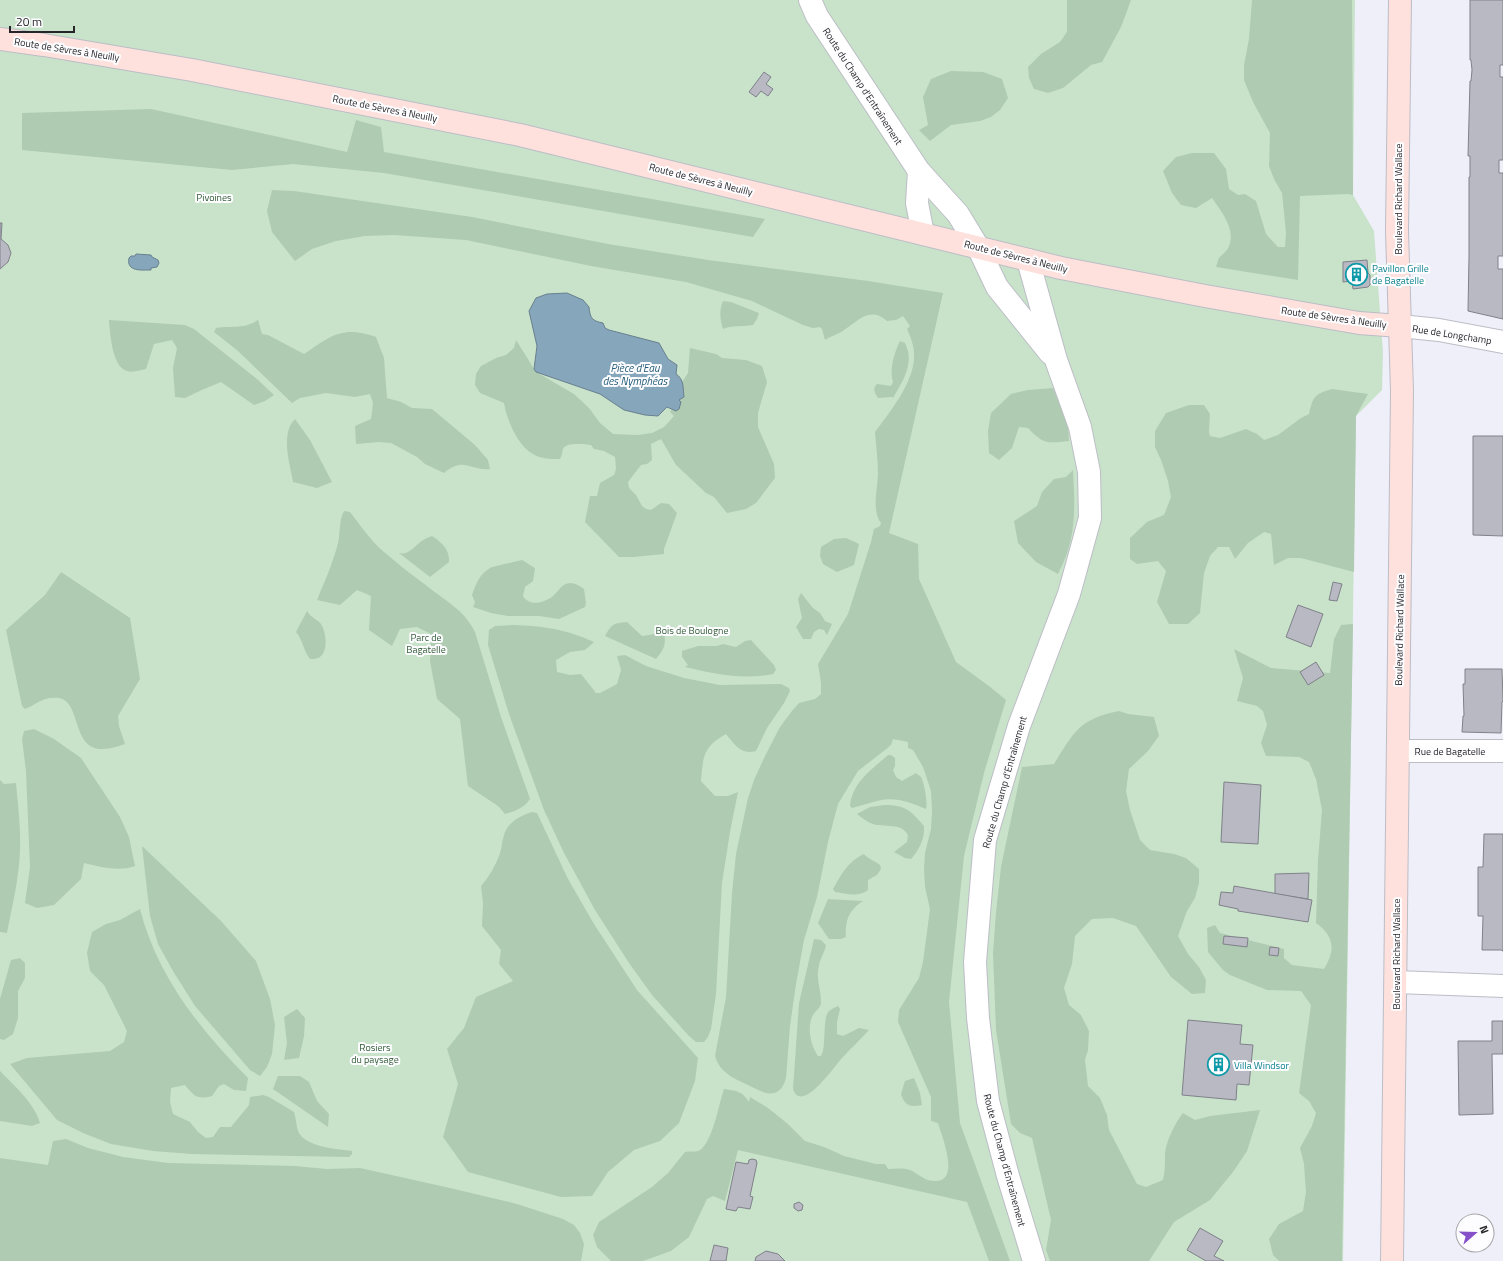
<svg xmlns="http://www.w3.org/2000/svg" width="1503" height="1261" font-family="'Titillium Web',sans-serif">
<rect width="100%" height="100%" fill="#eeeff9"/>
<polygon fill="#c8e3ca" points="0,0 1355,0 1353,195 1374,231 1383,352 1382,390 1356,416 1343,1261 0,1261"/>
<g fill="#afcbb1">
<polygon points="1067,0 1131,0 1121,27 1102,62 1091,65 1063,88 1048,93 1034,89 1029,78 1028,67 1041,54 1060,42 1067,32"/>
<path d="M 1252,0 L 1352,0 L 1353,195 L 1348,194 L 1300,196 L 1298,280 L 1216,267 C 1217,264 1218,260 1219,258 C 1222,254 1227,252 1229,246 C 1236,229 1221,211 1212,198 L 1196,208 L 1181,205 L 1172,193 L 1163,171 L 1176,157 L 1192,153 L 1214,153 L 1226,169 L 1229,189 L 1238,195 L 1245,194 L 1256,201 L 1266,234 L 1278,247 L 1285,247 L 1286,233 L 1282,193 L 1274,179 L 1269,166 L 1270,133 L 1253,102 L 1244,80 L 1244,65 L 1249,39 Z"/>
<polygon points="951,71 983,72 1002,79 1008,98 1000,110 991,117 980,121 951,125 930,141 919,130 928,125 923,97 931,79"/>
<polygon points="151,109 347,152 356,120 381,127 384,152 765,219 753,237 384,173 293,164 232,170 22,150 22,113"/>
<path d="M 272,190 L 294,191 L 472,217 L 608,244 L 708,260 L 868,281 L 943,293 L 889,533 L 918,544 L 919,579 L 956,662 L 989,686 L 1006,700 L 984,773 L 964,856 L 949,1002 L 960,1123 L 1010,1261 L 989,1261 L 967,1202 L 738,1150 L 725,1201 L 713,1196 L 707,1199 L 689,1237 L 671,1251 L 643,1261 L 611,1261 L 597,1247 L 593,1235 L 599,1222 L 652,1187 L 668,1173 L 685,1152 C 689,1151 694,1152 698,1151 C 712,1146 719,1103 724,1089 C 737,1091 742,1091 749,1102 L 750,1097 L 768,1108 L 788,1124 L 805,1141 L 824,1147 L 844,1156 L 876,1164 L 885,1164 L 888,1169 C 894,1169 901,1168 906,1169 C 914,1170 921,1178 928,1180 C 964,1189 942,1137 938,1123 L 931,1121 L 931,1097 L 898,1022 L 899,1010 L 919,978 L 923,962 L 930,909 L 925,887 L 924,869 L 925,853 L 931,829 L 932,812 L 931,791 L 923,767 L 913,750 L 908,748 L 908,742 L 893,739 L 891,745 L 885,750 L 858,771 L 838,804 L 828,842 L 817,897 L 804,940 L 796,984 L 790,1026 L 786,1078 C 780,1099 767,1095 752,1087 C 736,1079 720,1074 715,1056 L 726,997 L 732,893 L 736,854 L 748,798 L 754,780 L 765,756 L 780,727 L 792,711 L 799,703 L 815,699 L 821,694 L 821,683 L 818,664 L 848,614 L 871,542 L 874,529 L 880,526 L 881,523 C 871,510 878,488 878,473 C 878,460 876,446 875,432 C 890,412 916,380 914,353 C 914,345 910,336 907,329 L 910,326 L 903,316 L 896,320 L 887,321 C 870,306 859,320 844,330 C 839,334 831,336 825,340 L 822,329 L 820,327 L 813,328 L 803,325 L 752,301 L 686,282 L 591,266 L 466,240 L 394,235 L 365,236 L 336,241 L 312,249 L 295,261 L 272,232 L 267,211 Z"/>
<path d="M 723,301 L 731,302 L 759,313 L 757,319 L 753,325 C 743,327 731,325 723,329 C 720,319 719,311 723,301 Z"/>
<path d="M 109,320 L 185,325 L 194,329 L 257,379 L 274,395 L 265,401 L 254,405 L 221,382 L 204,389 L 185,398 L 175,397 L 173,368 L 177,348 L 172,340 L 154,344 L 146,369 C 141,370 132,373 127,371 C 112,367 110,333 109,320 Z"/>
<path d="M 258,320 L 262,334 L 268,335 L 304,354 C 331,336 342,325 376,337 L 384,358 L 387,398 L 401,402 L 412,408 L 432,409 L 475,445 L 488,460 L 490,469 C 469,471 465,456 444,473 L 425,464 L 417,457 L 391,443 L 379,442 L 356,444 L 355,426 L 371,419 L 373,403 L 370,394 L 355,397 L 326,393 L 300,398 L 292,403 L 238,351 L 214,332 L 216,328 C 234,325 242,330 258,320 Z"/>
<path d="M 516,340 L 536,372 L 574,394 L 589,408 L 600,423 L 613,434 L 638,435 L 652,433 L 664,427 L 674,416 L 670,412 L 672,409 L 676,411 L 679,400 L 684,397 L 682,382 L 688,373 L 690,348 L 716,354 L 722,358 L 746,360 L 762,366 L 767,382 L 758,413 L 758,427 L 774,464 L 775,478 L 756,503 L 746,509 L 727,513 L 714,497 L 706,493 L 676,465 L 661,439 L 651,444 L 652,460 L 647,464 L 641,465 L 628,482 L 629,488 L 636,495 L 642,506 L 646,509 L 651,510 L 661,503 L 669,504 L 677,513 L 664,549 L 664,554 L 633,557 L 619,557 L 585,522 L 590,496 L 597,496 L 600,483 L 614,475 L 616,469 L 615,457 L 604,451 L 594,449 L 591,445 C 585,444 565,442 563,449 C 562,452 562,456 560,459 C 551,459 541,459 533,454 C 517,445 507,420 504,403 L 480,393 L 475,385 L 476,374 L 481,366 L 496,358 L 506,355 L 514,348 Z"/>
<path d="M 900,341 L 905,343 C 915,363 903,381 893,398 L 892,397 L 878,398 C 875,393 872,389 877,384 L 891,386 L 893,382 C 889,370 894,353 900,341 Z"/>
<path d="M 1053,388 L 1068,424 L 1069,441 C 1047,443 1044,445 1028,428 L 1019,427 L 1012,448 L 999,460 L 989,453 L 988,431 L 991,413 L 1011,394 L 1028,390 Z"/>
<path d="M 1332,389 L 1368,394 L 1356,416 L 1354,572 L 1301,558 L 1288,558 L 1274,565 L 1271,534 L 1264,532 L 1248,543 L 1235,559 L 1229,547 L 1218,547 L 1210,556 L 1204,573 L 1200,613 L 1188,624 L 1169,624 L 1157,602 L 1166,571 L 1158,561 L 1137,564 L 1130,559 L 1130,538 L 1147,522 L 1164,515 L 1171,497 L 1168,481 L 1161,460 L 1155,447 L 1155,431 L 1166,413 L 1189,405 L 1204,405 L 1210,414 L 1209,432 L 1210,436 L 1220,438 L 1246,429 L 1257,434 L 1264,440 L 1278,435 L 1301,418 L 1309,414 C 1313,396 1315,394 1332,389 Z"/>
<path d="M 295,419 L 310,440 L 332,482 L 317,488 L 293,482 C 290,463 280,434 295,419 Z"/>
<path d="M 1073,470 C 1075,509 1077,538 1058,574 L 1036,562 L 1018,543 L 1014,521 L 1037,506 L 1042,492 L 1054,479 L 1066,477 Z"/>
<path d="M 344,511 L 350,512 C 361,526 370,540 384,552 C 398,564 412,575 427,586 C 447,602 463,609 475,632 L 501,717 L 530,799 C 524,808 516,811 505,814 L 498,806 L 468,786 L 460,719 L 437,699 L 430,661 L 431,634 L 417,627 L 400,629 L 392,646 L 369,630 L 371,596 L 357,590 L 340,605 L 317,600 C 324,583 332,565 337,547 C 341,535 338,522 344,511 Z"/>
<path d="M 432,536 C 441,542 450,549 449,562 L 430,577 L 399,553 C 408,555 412,549 418,544 C 422,540 427,538 432,536 Z"/>
<polygon points="846,538 859,544 854,565 837,572 823,564 820,556 821,547 834,539"/>
<path d="M 522,560 L 535,568 L 533,581 L 525,587 L 523,596 C 530,607 544,603 553,596 C 558,592 562,583 570,583 C 575,583 580,586 584,589 L 586,603 L 585,607 L 559,619 L 539,616 L 508,616 L 491,613 L 473,607 L 475,602 L 472,595 C 476,583 480,573 492,567 Z"/>
<path d="M 61,572 L 130,618 L 140,679 L 118,716 L 119,726 L 125,744 C 118,746 111,749 104,749 C 71,751 82,702 59,698 C 42,696 38,704 25,709 L 22,706 L 6,630 L 45,595 Z"/>
<polygon points="801,593 813,608 820,613 825,621 832,624 827,635 824,630 819,629 814,632 811,639 803,639 796,627 802,618 798,599"/>
<path d="M 307,611 C 311,618 317,619 321,624 C 326,632 328,648 322,655 C 319,659 314,659 310,659 C 303,650 303,640 296,632 Z"/>
<path d="M 627,622 L 642,636 C 650,636 656,632 664,631 C 666,645 665,648 656,659 L 605,636 C 612,624 613,623 627,622 Z"/>
<path d="M 1353,624 L 1342,1261 L 1279,1261 L 1273,1255 L 1269,1239 L 1279,1224 L 1303,1211 L 1306,1192 L 1304,1164 L 1300,1148 L 1312,1126 L 1316,1113 L 1309,1101 L 1299,1093 L 1311,1005 L 1301,991 L 1267,990 L 1230,975 L 1223,970 L 1208,952 L 1207,928 L 1215,925 L 1220,933 L 1284,949 L 1284,958 L 1292,965 L 1324,969 C 1336,950 1334,936 1316,923 L 1318,860 L 1322,810 L 1316,779 L 1309,762 L 1299,757 L 1266,756 L 1261,743 L 1267,725 L 1263,711 L 1257,706 L 1237,701 L 1243,678 L 1234,649 L 1271,668 L 1330,673 L 1334,639 L 1341,625 Z"/>
<path d="M 513,625 C 544,626 565,629 594,642 L 585,650 L 570,652 L 556,660 L 557,672 L 570,675 L 581,674 L 596,693 L 600,693 L 617,684 L 621,670 L 617,656 L 625,655 L 646,666 L 684,678 L 720,685 L 781,684 L 789,688 L 790,691 L 784,703 L 767,728 L 756,751 C 741,755 735,745 726,734 C 703,747 703,757 701,781 L 715,796 L 728,796 L 738,792 L 730,832 L 722,883 L 716,994 L 711,1029 L 708,1037 L 704,1042 L 696,1042 L 689,1036 L 652,995 L 629,963 L 595,910 L 564,853 L 544,810 L 509,714 L 488,645 L 489,630 L 495,626 Z"/>
<path d="M 751,640 L 774,665 L 776,670 L 773,674 C 743,680 714,674 685,667 L 688,665 L 682,657 L 682,651 L 698,646 L 717,646 L 723,644 L 736,647 L 745,641 Z"/>
<path d="M 1119,711 L 1128,714 L 1154,717 L 1159,736 L 1148,751 L 1129,769 L 1126,791 L 1130,810 L 1140,840 L 1150,850 L 1174,854 L 1186,858 L 1199,869 L 1199,883 L 1195,898 L 1187,911 L 1178,936 L 1188,954 L 1199,967 L 1206,980 L 1205,993 L 1192,994 L 1171,977 L 1136,926 L 1113,918 L 1092,919 L 1075,936 L 1072,964 L 1064,988 L 1069,1005 L 1081,1015 L 1089,1031 L 1088,1050 L 1085,1060 L 1088,1086 L 1100,1098 L 1107,1115 L 1109,1130 L 1137,1184 L 1146,1187 L 1163,1180 C 1165,1171 1165,1164 1165,1154 C 1166,1141 1175,1123 1183,1113 L 1195,1120 L 1210,1116 L 1260,1110 L 1247,1151 L 1233,1172 L 1210,1200 L 1174,1222 L 1149,1261 L 1050,1261 L 1046,1250 L 1051,1220 L 1032,1138 L 1020,1133 L 1011,1124 L 996,1030 L 993,953 L 996,912 L 1001,867 L 1022,767 L 1054,764 C 1074,732 1079,719 1119,711 Z"/>
<path d="M 34,729 L 54,739 L 81,758 L 120,817 L 129,837 L 135,866 C 118,872 101,867 84,863 L 81,879 L 54,905 L 37,908 L 25,903 L 30,867 L 26,771 L 22,739 L 24,731 Z"/>
<path d="M 888,755 L 891,755 L 895,758 L 895,766 L 893,770 L 896,777 L 902,781 L 916,773 C 917,774 919,775 921,777 C 924,782 928,803 926,809 C 910,802 894,796 877,801 C 868,803 861,806 852,808 L 850,806 C 852,783 871,770 888,755 Z"/>
<path d="M 0,780 L 4,784 L 16,783 C 18,806 21,828 20,851 C 19,879 12,906 7,933 L 0,932 Z"/>
<path d="M 885,805 C 906,805 911,811 924,826 C 925,839 919,850 911,859 L 905,858 L 894,852 L 907,842 L 908,835 C 901,822 885,828 873,824 C 867,822 862,818 857,814 L 870,807 Z"/>
<path d="M 532,812 L 537,813 L 568,879 L 594,924 L 637,990 L 698,1058 L 695,1081 L 679,1123 L 660,1141 L 634,1150 L 608,1172 L 592,1196 L 561,1197 L 468,1172 L 443,1137 L 458,1084 L 447,1049 L 464,1028 L 476,997 L 513,981 L 499,964 L 501,950 L 482,926 L 483,903 L 481,886 C 489,877 496,865 500,853 C 502,847 502,841 504,835 C 507,823 521,815 532,812 Z"/>
<polygon points="142,846 221,921 256,961 270,999 275,1025 272,1054 267,1067 260,1076 250,1070 195,1006 173,971 158,944 150,916"/>
<path d="M 864,854 C 868,859 875,861 880,865 L 881,869 L 877,875 L 868,880 L 868,890 C 860,897 846,894 835,892 L 833,889 C 842,874 847,862 864,854 Z"/>
<path d="M 828,899 L 863,901 C 849,910 845,920 846,937 L 841,939 L 829,939 L 818,923 Z"/>
<path d="M 140,909 C 157,976 201,1031 248,1078 L 246,1091 L 234,1090 L 224,1084 L 219,1086 L 212,1096 C 197,1100 194,1096 185,1085 L 171,1088 L 170,1102 L 173,1114 L 190,1122 L 198,1132 L 206,1138 L 213,1137 L 220,1127 L 231,1127 L 249,1105 L 250,1097 L 263,1095 L 269,1097 L 294,1112 C 296,1118 296,1125 298,1131 C 304,1147 337,1149 352,1151 L 352,1154 L 349,1157 L 191,1154 L 153,1151 L 111,1144 L 83,1133 L 57,1120 L 10,1064 L 27,1058 L 110,1051 L 124,1042 L 127,1031 L 104,985 L 90,971 L 87,953 L 92,932 L 106,924 L 120,920 Z"/>
<path d="M 814,939 L 821,940 L 826,945 C 825,951 823,953 821,959 C 819,962 819,967 818,971 C 817,981 821,991 821,1002 C 821,1009 814,1011 812,1017 C 807,1029 811,1046 818,1056 L 821,1056 C 826,1049 823,1025 827,1014 C 829,1010 834,1008 838,1006 L 840,1009 L 837,1022 L 837,1034 L 843,1036 L 859,1028 L 869,1030 C 861,1039 852,1047 843,1057 C 835,1065 802,1115 793,1089 L 799,1003 Z"/>
<polygon points="20,958 25,963 25,978 18,991 18,1018 13,1034 4,1040 0,1039 0,999 11,960"/>
<polygon points="297,1009 305,1018 304,1036 299,1058 284,1060 287,1043 284,1017"/>
<path d="M 0,1071 C 14,1086 34,1102 40,1123 L 32,1126 L 0,1121 Z"/>
<polygon points="278,1076 300,1076 309,1082 317,1101 329,1114 328,1127 273,1089"/>
<path d="M 914,1078 L 920,1093 L 922,1105 C 911,1108 904,1105 901,1094 L 905,1081 Z"/>
<polygon points="66,1139 88,1148 123,1157 168,1163 295,1166 327,1169 360,1168 450,1188 517,1204 563,1219 574,1225 580,1233 584,1244 581,1261 0,1261 0,1158 48,1165 53,1141"/>
</g>
<g fill="#86a6bb" stroke="#697f8f">
<path d="M 136,254 L 151,255 L 152,257 L 158,260 L 159,263 L 157,267 L 151,268 L 151,270 C 142,270 126,272 129,258 L 131,256 L 135,256 Z"/>
<path d="M 567,293 L 583,300 L 589,307 C 590,318 592,321 603,323 L 605,328 L 609,330 L 659,343 L 668,359 L 677,365 L 676,374 C 684,379 683,388 684,397 L 679,400 L 681,402 L 679,409 L 676,411 L 667,407 L 658,416 L 645,415 L 624,410 L 600,394 L 536,372 L 534,369 L 537,346 L 529,311 L 536,298 L 547,294 Z"/>
</g>
<g fill="#b8b9c2" stroke="#80818a">
<polygon points="1470,0 1503,0 1503,65 1500,65 1500,77 1503,77 1503,160 1499,160 1499,173 1503,173 1503,256 1498,256 1498,269 1503,269 1503,319 1468,311 1469,256 1469,177 1470,177 1470,156 1468,156 1470,81 1471,81 1472,70 1471,60 1470,60"/>
<polygon points="764,72 771,77 766,84 773,89 768,96 761,91 756,97 749,92"/>
<polygon points="0,223 2,223 1,239 8,245 11,253 8,262 0,269"/>
<polygon points="1367,260 1368,273 1370,275 1370,285 1368,287 1353,289 1352,281 1343,282 1343,262"/>
<polygon points="1473,436 1503,436 1503,536 1473,535"/>
<polygon points="1333,582 1342,584 1337,601 1329,600"/>
<polygon points="1298,605 1323,614 1311,647 1286,637"/>
<polygon points="1316,662 1324,675 1308,685 1300,672"/>
<polygon points="1465,669 1502,669 1503,701 1502,702 1501,733 1462,732 1463,716 1464,716 1463,684 1465,684"/>
<polygon points="1224,782 1261,785 1258,844 1221,842"/>
<polygon points="1484,834 1503,834 1503,951 1501,950 1482,950 1483,916 1478,916 1478,867 1483,867"/>
<polygon points="1309,873 1308,899 1275,894 1275,874"/>
<polygon points="1234,886 1312,900 1308,922 1238,911 1238,909 1219,905 1221,892 1233,893"/>
<polygon points="1224,936 1248,938 1247,947 1223,944"/>
<polygon points="1270,947 1279,948 1278,956 1269,955"/>
<polygon points="1188,1020 1242,1025 1240,1044 1253,1045 1249,1085 1237,1084 1236,1100 1182,1095"/>
<polygon points="1492,1021 1503,1021 1503,1054 1492,1054 1493,1114 1459,1115 1458,1041 1492,1041"/>
<polygon points="752,1159 756,1160 757,1163 750,1196 753,1197 750,1209 738,1207 736,1211 726,1209 736,1162 748,1164 749,1160"/>
<polygon points="799,1202 803,1205 802,1210 798,1211 794,1208 794,1204"/>
<polygon points="1200,1228 1223,1241 1214,1256 1224,1261 1206,1261 1187,1250"/>
<polygon points="714,1245 728,1248 726,1261 710,1261"/>
<polygon points="766,1251 778,1254 785,1261 755,1261 756,1257"/>
</g>
<g fill="none" stroke-linecap="round" stroke-linejoin="round">
<defs>
<g id="street">
<polyline points="810,0 817,16 919,171 958,214 978,247 997,287 1050,353"/>
<polyline points="919,171 917,203 923,234"/>
<polyline points="1028,260 1056,360 1080,427 1089,472 1090,518 1069,594 1019,726 985,840 975,962 978,1018 988,1101 1008,1176 1034,1261"/>
<polyline points="1400,326 1439,330 1503,342"/>
<polyline points="1398,751 1503,751"/>
<polyline points="1396,982 1503,986"/>
</g>
<g id="secondary">
<polyline points="0,39 44,45 192,70 520,135 1061,268 1205,296 1359,323 1400,326"/>
<polyline points="1392,1261 1402,391 1397,231 1400,0"/>
</g>
</defs>
<use href="#street" stroke="#bcbdc6" stroke-width="24"/>
<use href="#secondary" stroke="#bcbdc6" stroke-width="24"/>
<use href="#street" stroke="#fff" stroke-width="22"/>
<use href="#secondary" stroke="#fee1dc" stroke-width="22"/>
</g>
<defs>
<symbol id="building-ring" viewBox="-11 -11 22 22"><circle r="9.5" fill="#fdfdff" stroke="#0f9aa8" stroke-width="1.5"/><path d="M-4-6H4V6H1V3H-1V6H-4ZM-2.5-4.3h1.7v1.8h-1.7ZM.8-4.3h1.7v1.8H.8ZM-2.5-1h1.7V.8h-1.7ZM.8-1h1.7V.8H.8Z" fill="#0f9aa8"/></symbol>
</defs>
<g fill-rule="evenodd">
<use href="#building-ring" x="1344" y="262" width="25" height="25"/>
<use href="#building-ring" x="1206" y="1052" width="25" height="25"/>
</g>
<g text-anchor="middle" stroke-width="4" stroke-linejoin="round" paint-order="stroke">
<g font-size="10" fill="#252529" stroke="#fdfdff">
<text transform="translate(67 49) rotate(9)" y="4">Route de Sèvres à Neuilly</text>
<text transform="translate(863 86) rotate(57)" y="4">Route du Champ d'Entraînement</text>
<text transform="translate(385 108) rotate(11)" y="4">Route de Sèvres à Neuilly</text>
<text transform="translate(701 179) rotate(14)" y="4">Route de Sèvres à Neuilly</text>
<text transform="translate(1398 199) rotate(-90)" y="4">Boulevard Richard Wallace</text>
<text transform="translate(1016 256) rotate(14)" y="4">Route de Sèvres à Neuilly</text>
<text transform="translate(1334 317) rotate(8)" y="4">Route de Sèvres à Neuilly</text>
<text transform="translate(1452 334) rotate(9)" y="4">Rue de Longchamp</text>
<text transform="translate(1399 630) rotate(-89)" y="4">Boulevard Richard Wallace</text>
<text x="1450" y="755">Rue de Bagatelle</text>
<text transform="translate(1004 782) rotate(-74)" y="4">Route du Champ d'Entraînement</text>
<text transform="translate(1396 954) rotate(-90)" y="4">Boulevard Richard Wallace</text>
<text transform="translate(1005 1160) rotate(75)" y="4">Route du Champ d'Entraînement</text>
</g>
<g font-size="10" fill="#315b36" stroke="#fdfdff">
<text x="214" y="201">Pivoines</text>
<text x="692" y="634">Bois de Boulogne</text>
<text x="426" y="641">Parc de<tspan x="426" dy="12">Bagatelle</tspan></text>
<text x="375" y="1051">Rosiers<tspan x="375" dy="12">du paysage</tspan></text>
</g>
<g font-size="10" fill="#0d838f" stroke="#fdfdff" text-anchor="start">
<text x="1372" y="272">Pavillon Grille<tspan x="1372" dy="12">de Bagatelle</tspan></text>
<text x="1234" y="1069">Villa Windsor</text>
</g>
<g font-size="11" font-style="italic" fill="#245b7a" stroke="#fdfdff">
<text x="635" y="372">Pièce d'Eau<tspan x="635" dy="13">des Nymphéas</tspan></text>
</g>
</g>
<g transform="translate(1475 1233) rotate(70)"><circle r="19" fill="#fdfdff" stroke="#a7a7a9"/>
<path d="M0-3L7 15L0 10L-7 15Z" fill="#8550c8"/>
<text y="-6" font-size="11" font-weight="bold" text-anchor="middle" fill="#252529">N</text>
</g>
<path d="M10 26v6h64v-6" fill="none" stroke="#252529" stroke-width="2"/>
<text x="16" y="26" font-size="12" fill="#252529" stroke="#fdfdff" stroke-width="3" paint-order="stroke">20 m</text>
</svg>
